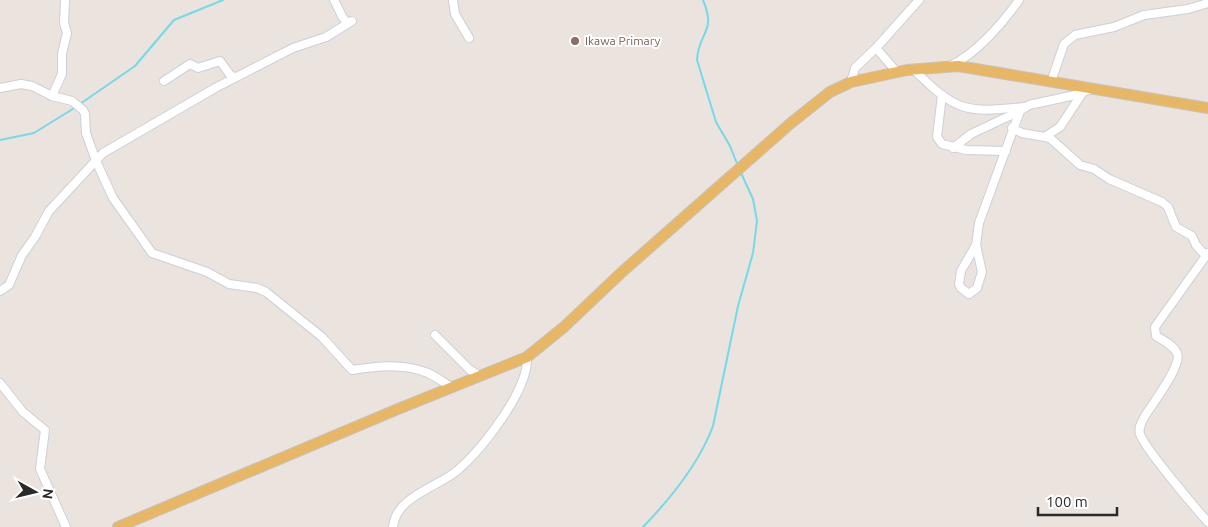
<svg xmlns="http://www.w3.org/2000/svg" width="1208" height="527" font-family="Ubuntu,sans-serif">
<rect width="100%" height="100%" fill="#ebe3dd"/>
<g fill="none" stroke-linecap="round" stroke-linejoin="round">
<g stroke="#76d9e7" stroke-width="2">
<path d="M 703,0 C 717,33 698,32 697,60 L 716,122 L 730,146 L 738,166"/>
<polyline points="80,104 135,66 174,20 223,0"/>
<polyline points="0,140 34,133 76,107"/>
<path d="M 643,527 C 671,498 699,464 713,426 L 738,306 L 753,253 L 757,221 L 753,199 L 741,173"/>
</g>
<defs>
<g id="minor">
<polyline points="334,0 343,18 348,23"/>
<polyline points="453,0 455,14 469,38"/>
<polyline points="876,48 896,71"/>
<path d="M 950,66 C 976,54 1003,23 1019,0"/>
<path d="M 913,69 C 957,112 964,113 1024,107"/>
<polyline points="164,81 190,64 198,68 220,61 231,76 236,77"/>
<polyline points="851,82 855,68 876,48 919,0"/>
<polyline points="1051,82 1064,44 1075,35 1114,27 1144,15 1188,9 1208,3"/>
<path d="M 0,88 L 21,84 L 32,86 L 52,96 L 72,101 L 83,110 L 85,114 L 86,133 L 96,161 L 113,198 L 152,253 L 207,272 L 229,284 L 257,288 L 266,292 L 322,337 L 352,370 C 377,366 403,363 428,373 C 437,377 444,383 452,387"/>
<polyline points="942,95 937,137 942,144 966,150 1006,151"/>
<polyline points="52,96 62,74 62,54 67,33 64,23 65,0"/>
<polyline points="1012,128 1022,133 1050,138 1080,165 1094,169 1109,179 1162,202 1168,207 1176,227 1192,236 1196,245 1206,256"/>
<polyline points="1046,136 1060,127 1083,92"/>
<polyline points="953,148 971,134 1020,111"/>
<polyline points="976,245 961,271 959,284 961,288 969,294 977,288 982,272 976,245 979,223 1020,111 1029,105 1075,95 1091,89"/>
<path d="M 1208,253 L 1155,327 L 1156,336 C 1163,340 1173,345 1177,353 C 1183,365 1152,404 1145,416 C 1142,422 1138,427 1140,434 C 1143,446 1196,509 1208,522"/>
<polyline points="0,291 9,285 22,255 35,237 49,211 103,153 217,87 293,48 326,37 352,21"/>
<polyline points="435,335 470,370 480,376"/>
<polyline points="0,383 23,412 45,430 40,469 66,527"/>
<path d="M 393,527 C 396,496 438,487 458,470 C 482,449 529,390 527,357"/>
</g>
<polyline id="major" points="118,527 398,409 527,357 564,327 622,272 791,123 830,92 851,82 907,70 958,66 1208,108"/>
</defs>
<use href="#minor" stroke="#cbd0db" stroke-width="10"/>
<use href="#major" stroke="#c3c3c3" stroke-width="12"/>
<use href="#minor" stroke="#fff" stroke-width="8"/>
<use href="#major" stroke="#e8b765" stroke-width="10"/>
</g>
<circle fill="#8d6e63" stroke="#fff" stroke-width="2" cx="575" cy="41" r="5"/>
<g text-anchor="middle" stroke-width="4" stroke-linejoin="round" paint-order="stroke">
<g font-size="12" fill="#785e54" stroke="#fff" text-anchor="start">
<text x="585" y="45">Ikawa Primary</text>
</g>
</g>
<g transform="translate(35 492) rotate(98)" stroke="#ffffff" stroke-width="4" paint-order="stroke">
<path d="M0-4L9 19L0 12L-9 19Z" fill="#2a2a2a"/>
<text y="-8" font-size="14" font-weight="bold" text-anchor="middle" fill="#2a2a2a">N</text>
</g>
<path d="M1038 507v8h79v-8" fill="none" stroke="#2a2a2a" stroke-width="2.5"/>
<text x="1046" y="507" font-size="15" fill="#2a2a2a" stroke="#ffffff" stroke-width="4" paint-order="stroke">100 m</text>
</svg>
